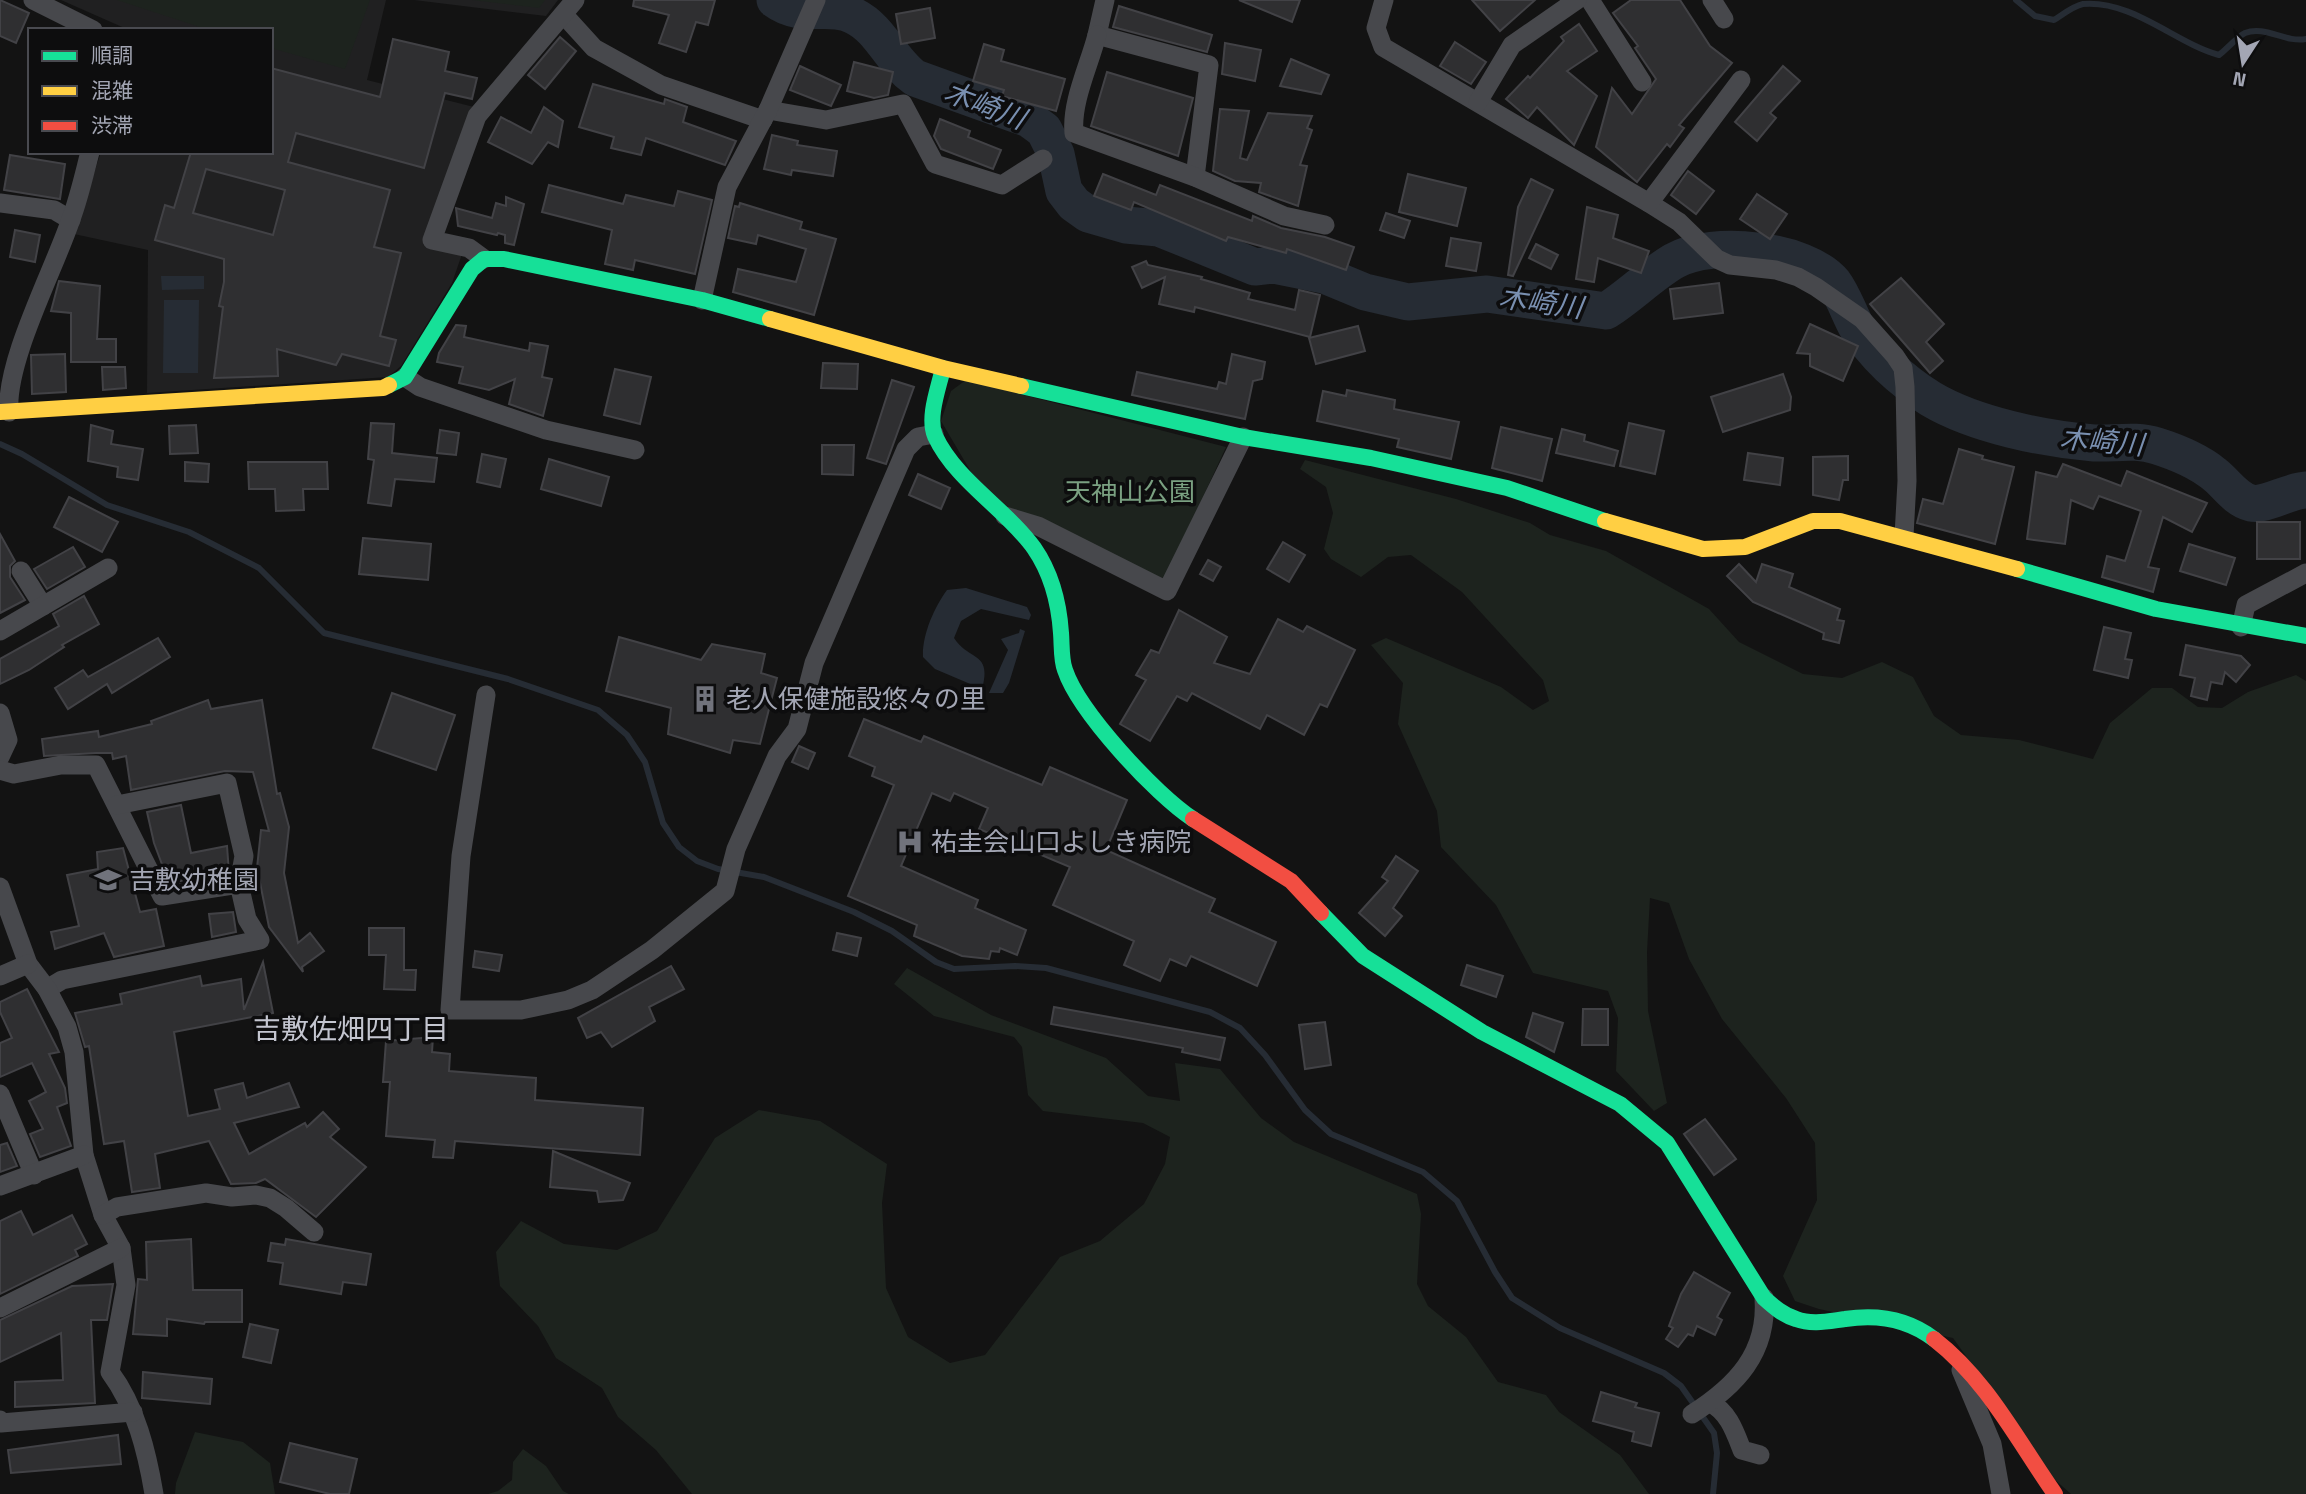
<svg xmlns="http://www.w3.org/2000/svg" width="2306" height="1494" font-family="'Titillium Web','Noto Sans JP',sans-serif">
<rect width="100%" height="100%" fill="#131313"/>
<g fill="#202021">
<polygon points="61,0 386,0 367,80 474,107 423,245 462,254 452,283 401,366 388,377 147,393 148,250 74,234 101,152 271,152 271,30 129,30"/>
<polygon points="414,0 558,0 546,16"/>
</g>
<g fill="#1d231e">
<polygon points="117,0 370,0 345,69 271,48 271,30 209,30"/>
<polygon points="472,0 545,0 539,8"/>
<polygon points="966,380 1226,447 1164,582 1009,511 974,477 941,421 951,391"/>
<polygon points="1305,460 1456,499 1530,523 1550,535 1606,551 1709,609 1739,642 1803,674 1842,678 1882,662 1913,677 1934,716 1961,735 2019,740 2093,759 2110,723 2152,688 2172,688 2198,707 2222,708 2248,692 2296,675 2306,681 2306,1494 2071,1494 2054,1479 1953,1338 1819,1309 1795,1301 1783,1276 1817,1200 1815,1143 1786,1098 1722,1019 1689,959 1669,903 1650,898 1647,952 1648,1011 1667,1103 1654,1111 1616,1071 1618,1018 1608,991 1533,973 1496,905 1441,847 1437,811 1398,724 1403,683 1371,645 1386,638 1501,687 1533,710 1549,701 1543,680 1462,592 1411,555 1388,557 1361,577 1331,559 1324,549 1333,513 1326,487 1300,469"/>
<polygon points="907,968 991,1015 1106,1058 1148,1096 1180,1101 1175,1063 1220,1069 1261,1118 1294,1142 1417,1194 1421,1214 1417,1284 1428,1306 1466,1337 1498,1382 1546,1395 1559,1412 1620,1455 1649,1494 692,1494 656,1450 618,1417 602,1388 556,1358 538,1326 500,1286 496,1252 521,1221 564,1244 617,1250 657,1231 715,1138 759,1110 820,1121 887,1164 882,1203 886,1288 908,1337 950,1363 985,1355 1060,1257 1100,1241 1144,1204 1165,1164 1170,1137 1143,1123 1043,1111 1028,1095 1022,1047 1014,1037 934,1016 894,984"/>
<polygon points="195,1432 243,1442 270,1463 275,1494 175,1494 176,1483"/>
<polygon points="523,1449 546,1466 563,1491 569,1494 488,1494 498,1491 512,1480 513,1462"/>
</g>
<g fill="#262c34">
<polygon points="161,276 204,276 204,289 162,290"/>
<polygon points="164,300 199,300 198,373 163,373"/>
<path d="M 966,588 L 1027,607 L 1031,615 L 1029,620 L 981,609 L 961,621 L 954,638 C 970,662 992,651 982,689 L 935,669 L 923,657 C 922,635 934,608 947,590 Z"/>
<polygon points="1020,629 1025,631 1009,683 1003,693 989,693 1008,650 1001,639 1019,633"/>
</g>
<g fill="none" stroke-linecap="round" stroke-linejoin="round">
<g stroke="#262c34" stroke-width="6">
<path d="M 2016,0 L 2035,16 L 2054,20 C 2062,15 2073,6 2083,4 C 2133,0 2175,43 2219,55 C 2227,49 2237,37 2245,33 C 2265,25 2285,43 2306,39"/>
<polyline points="0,444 22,454 107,505 189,532 259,568 324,633 508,679 598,710 627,735 645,762 663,823 679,847 697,861 718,869 764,877 854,912 892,931 936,962 954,969 1015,966 1046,968 1210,1012 1240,1028 1265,1055 1305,1110 1331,1134 1423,1172 1457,1201 1495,1272 1512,1298 1560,1328 1664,1373 1681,1386 1714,1433 1717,1453 1713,1494"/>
</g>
<path stroke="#262c34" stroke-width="37" d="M 775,0 C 802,20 829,3 854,16 C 881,29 891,61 915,78 L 1029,119 L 1044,130 L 1056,154 L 1064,191 L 1074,204 L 1088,214 L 1126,225 L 1159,228 L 1255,267 L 1274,265 L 1324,275 L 1365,292 L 1408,302 L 1487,294 L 1606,311 C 1630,296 1650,275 1674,261 C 1712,239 1806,249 1834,283 C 1843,295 1849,313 1856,326 C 1873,355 1902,381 1931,399 C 1975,425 2044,439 2094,443 C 2116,444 2135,439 2157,446 C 2176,452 2198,461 2214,474 C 2226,483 2235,499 2251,503 C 2266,506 2288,491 2306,490"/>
</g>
<g fill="#2f2f31" stroke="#424246" stroke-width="2" fill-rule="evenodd">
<polygon points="0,0 29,13 16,43 0,36"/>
<polygon points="634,0 715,0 708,25 696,22 686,52 659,43 669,15 633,6"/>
<polygon points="1239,0 1300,0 1292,22"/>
<polygon points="1472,0 1535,0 1500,31"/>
<polygon points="1631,0 1680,0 1710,46 1732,63 1679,125 1684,128 1670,147 1667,144 1637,182 1596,147 1612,88 1632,114 1656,79 1635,48 1638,46 1613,13"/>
<polygon points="1119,6 1212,35 1207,52 1113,27"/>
<polygon points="930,8 935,38 901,44 896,14"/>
<polygon points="1579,24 1597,51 1567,71 1597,96 1574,145 1537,107 1528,118 1506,99 1528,76 1530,78 1564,41 1561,37"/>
<polygon points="560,37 576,51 545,89 528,75"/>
<path d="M 393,39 L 449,52 L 445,71 L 477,78 L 472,99 L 445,93 L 424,168 L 296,133 L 288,162 L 390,190 L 374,247 L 401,253 L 380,336 L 396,340 L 389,366 L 342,354 L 336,365 L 277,349 L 278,376 L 214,378 L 223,307 L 219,306 L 224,282 L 224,259 L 155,240 L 165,205 L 174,208 L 191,152 L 271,152 L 271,68 L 380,97 ZM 206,169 L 285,190 L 273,235 L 193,213 Z"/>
<polygon points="1455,42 1486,62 1471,84 1440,66"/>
<polygon points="1225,43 1261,50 1255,81 1222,74"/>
<polygon points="984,44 1004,50 1001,61 1065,79 1056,111 1002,96 1004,90 973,81"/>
<polygon points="1291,59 1329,75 1321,94 1280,86"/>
<polygon points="854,62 893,72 888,95 874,98 847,91"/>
<polygon points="800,66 841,85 831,106 790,90"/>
<polygon points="1783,66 1800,81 1770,113 1776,118 1757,141 1735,122"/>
<polygon points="1107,72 1193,98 1178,156 1091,126"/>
<polygon points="593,84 664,104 665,99 687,107 683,122 736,141 725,165 646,138 641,155 611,148 614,137 579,127"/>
<polygon points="544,107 563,121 558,147 548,142 532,164 488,142 501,117 531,133"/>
<polygon points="1220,109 1249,111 1240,158 1247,160 1268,113 1312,116 1307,128 1312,130 1300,165 1307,166 1298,206 1259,192 1261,183 1235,181 1213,171"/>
<polygon points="940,119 970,131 968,137 1001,150 993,169 941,149 934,136"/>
<polygon points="772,135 798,141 797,145 837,151 833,176 792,170 791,175 764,169"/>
<polygon points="10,155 65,164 60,199 4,190"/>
<polygon points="1688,171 1714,191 1696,214 1671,195"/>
<polygon points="1103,174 1156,195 1160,185 1252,221 1253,216 1281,228 1325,237 1354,247 1346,270 1287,249 1286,253 1228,237 1226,241 1134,202 1131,210 1094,196"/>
<polygon points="1408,174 1466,188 1457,226 1399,212"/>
<polygon points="1531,179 1553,190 1513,276 1508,275 1518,207"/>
<polygon points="549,185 623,204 626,195 674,206 678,191 712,200 695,274 635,260 633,270 605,264 612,230 542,212"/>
<polygon points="1757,194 1787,214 1770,239 1740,219"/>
<polygon points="506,197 524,204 514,245 505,243 505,235 498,233 497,235 458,226 456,208 492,218 496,203 506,206"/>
<polygon points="740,203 802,222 800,229 836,239 814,315 733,292 738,269 796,282 806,249 758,235 756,244 728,238 735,206 739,207"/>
<polygon points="1587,207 1618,215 1613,238 1649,251 1641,273 1598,258 1594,282 1576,279"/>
<polygon points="1386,213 1410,221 1404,238 1380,230"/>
<polygon points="15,230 40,235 35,262 10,257"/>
<polygon points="1451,238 1481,243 1476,271 1446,266"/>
<polygon points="1536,244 1558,255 1551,269 1529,258"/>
<polygon points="1146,261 1148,265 1202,277 1201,279 1250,293 1248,299 1295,310 1299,290 1320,295 1310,337 1195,307 1194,312 1159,304 1165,277 1142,288 1132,267"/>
<polygon points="1901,278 1944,324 1926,342 1943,361 1930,373 1870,304"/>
<polygon points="59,281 100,286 97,339 116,339 116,362 71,362 71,313 51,311"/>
<polygon points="1719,283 1723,313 1674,319 1670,289"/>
<polygon points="1810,324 1858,346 1843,381 1810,366 1810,354 1797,353"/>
<polygon points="456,325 466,326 464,337 529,351 530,343 548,346 542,377 552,379 543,416 509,404 515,379 489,390 459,383 463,367 437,362 439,353"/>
<polygon points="1358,326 1365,351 1316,364 1309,338"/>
<polygon points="65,354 66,392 32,394 31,355"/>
<polygon points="1232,354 1265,362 1262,379 1253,381 1245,419 1132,395 1137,372 1217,389 1219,382 1226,384"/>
<polygon points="823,363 858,364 857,389 821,388"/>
<polygon points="102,367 125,367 126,388 103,390"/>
<polygon points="615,369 651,377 640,424 604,415"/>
<polygon points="1783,374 1791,397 1790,410 1723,432 1711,397"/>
<polygon points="892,380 914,387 886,464 867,458"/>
<polygon points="1347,390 1395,400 1394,409 1459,422 1451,459 1397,447 1399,439 1317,421 1323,391 1346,396"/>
<polygon points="371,423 394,424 392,453 437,458 434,482 395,479 391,506 368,503 374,460 368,459"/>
<polygon points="1629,423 1664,431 1655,474 1620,466"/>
<polygon points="91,425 113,431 111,444 143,449 138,480 117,477 118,467 88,461"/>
<polygon points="196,425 198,453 170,454 169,426"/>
<polygon points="1501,427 1552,439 1542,481 1492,468"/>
<polygon points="1562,429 1585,435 1584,441 1618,451 1614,466 1556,453"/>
<polygon points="440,430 459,433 456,455 437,453"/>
<polygon points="822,445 854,445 853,475 822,474"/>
<polygon points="1959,449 1983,456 1982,459 2014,467 1995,544 1917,523 1923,499 1943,504"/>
<polygon points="1748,453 1783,458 1780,485 1744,480"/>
<polygon points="482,454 506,459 500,487 477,482"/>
<polygon points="1848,456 1848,480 1843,480 1839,500 1813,495 1813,457"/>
<polygon points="549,459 609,477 601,506 541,489"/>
<polygon points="185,462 209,464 208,482 185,481"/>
<polygon points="248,462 327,462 328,489 303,489 304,510 276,511 275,489 249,489"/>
<polygon points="2063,464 2121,486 2127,471 2207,503 2192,532 2163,517 2148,567 2159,569 2153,592 2102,577 2107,556 2125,561 2141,511 2099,496 2093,509 2071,500 2065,544 2027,539 2036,472 2057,477"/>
<polygon points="918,474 950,488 941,509 909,495"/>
<polygon points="69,497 118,522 102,552 54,527"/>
<rect x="2257" y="522" width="43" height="37"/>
<polygon points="0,534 15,561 10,566 10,577 25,600 0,613"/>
<polygon points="363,538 431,544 428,580 359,574"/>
<polygon points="1283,542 1305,555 1289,582 1267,569"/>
<polygon points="2189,544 2235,558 2226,585 2180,571"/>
<polygon points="73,547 85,567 47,589 34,569"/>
<polygon points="1208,560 1221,567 1213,581 1200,574"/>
<polygon points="1739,564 1756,582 1762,564 1793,574 1789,587 1840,609 1837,620 1844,621 1839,643 1823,639 1824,633 1753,602 1727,576"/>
<polygon points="84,596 99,624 62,645 64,647 29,670 0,684 0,659 59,626 53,614"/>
<polygon points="1179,610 1227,637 1214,663 1250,674 1278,619 1303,632 1307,626 1355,650 1327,707 1320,704 1304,735 1267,715 1260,729 1192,693 1187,701 1177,696 1150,741 1120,724 1146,680 1136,675 1151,650 1159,653"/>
<polygon points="2104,627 2131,633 2125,659 2132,660 2128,678 2094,670"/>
<polygon points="619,637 701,660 712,644 765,654 761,673 777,678 760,744 733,740 730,753 668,734 671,708 606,691"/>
<polygon points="158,638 170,657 112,693 107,684 68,709 55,688 83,670 88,677"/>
<polygon points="2186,645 2241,656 2250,665 2236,682 2225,672 2222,684 2211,682 2207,700 2191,696 2195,678 2180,675"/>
<polygon points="392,693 455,715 436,770 373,748"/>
<polygon points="208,700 211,709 262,700 277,794 280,793 289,827 284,873 298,943 310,933 324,951 302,967 303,972 269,927 257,868 261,830 269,831 253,772 225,771 131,790 126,756 113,759 112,753 96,753 44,756 42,739 98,731 99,737 152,724 151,721"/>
<polygon points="864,719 921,742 924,736 1042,785 1050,767 1127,800 1106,850 1215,899 1209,912 1276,942 1257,986 1191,956 1186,966 1170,959 1160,981 1124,965 1134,941 1053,905 1070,867 979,829 988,808 954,793 950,801 932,793 901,866 978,900 975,908 1026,930 1017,955 1000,948 999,952 991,951 989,959 962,956 914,936 917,925 848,896 894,785 872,776 875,767 849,756"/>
<polygon points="799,746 815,753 808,769 792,762"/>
<polygon points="181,805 191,853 227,846 229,873 169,883 154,843 147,812"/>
<polygon points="123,848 140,912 156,909 164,946 114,957 104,933 55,949 51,932 79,926 67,875 98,869 97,852"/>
<polygon points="1396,856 1418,871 1393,908 1402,916 1385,936 1359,913 1388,881 1382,877"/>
<polygon points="233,912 236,932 212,937 209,914"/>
<polygon points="369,928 404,928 404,970 416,970 415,990 384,989 386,955 369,955"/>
<polygon points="837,933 861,938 857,956 833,950"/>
<polygon points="475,951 502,955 499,971 473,967"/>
<polygon points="263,962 273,1013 174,1032 188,1116 220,1109 215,1090 243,1083 247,1098 289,1083 299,1107 234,1123 249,1154 305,1123 307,1127 323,1112 339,1129 330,1137 366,1167 316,1217 265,1179 256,1183 231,1184 209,1141 155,1154 160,1188 132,1192 124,1141 104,1144 89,1046 85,1047 75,1013 122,1004 120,994 200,976 202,986 241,979 244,1010"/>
<polygon points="1467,965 1503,976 1496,997 1461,985"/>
<polygon points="671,966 684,989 649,1007 655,1021 612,1047 601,1032 587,1038 578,1018"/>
<polygon points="27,989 59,1052 49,1054 65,1088 67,1103 57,1107 71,1146 40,1157 30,1134 43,1129 29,1101 46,1092 32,1063 0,1077 0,1043 12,1038 0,1012 0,1002"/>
<polygon points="1054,1007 1225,1038 1220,1060 1182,1052 1183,1048 1051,1024"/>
<polygon points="1583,1009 1608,1009 1608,1045 1582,1045"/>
<polygon points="1533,1013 1563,1023 1554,1052 1526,1037"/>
<polygon points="1325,1022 1331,1065 1305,1069 1299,1025"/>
<polygon points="433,1037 432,1052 450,1054 449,1071 536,1078 535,1100 643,1108 640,1155 455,1141 453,1158 433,1157 435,1140 386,1136 390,1082 383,1082 386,1041"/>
<polygon points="1705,1119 1736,1159 1714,1175 1684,1134"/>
<polygon points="7,1143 17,1166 0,1172 0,1145"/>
<polygon points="553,1151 630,1183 623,1200 599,1202 597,1191 550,1187"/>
<polygon points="21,1211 33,1235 72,1215 87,1244 75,1250 78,1256 0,1294 0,1221"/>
<polygon points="191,1239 193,1290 242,1290 242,1322 205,1322 204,1324 167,1319 167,1336 133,1334 138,1279 147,1280 146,1242"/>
<polygon points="286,1239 371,1254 366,1285 343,1282 341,1294 280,1284 283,1263 268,1261 271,1243 285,1245"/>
<polygon points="1694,1272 1730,1293 1717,1317 1722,1320 1715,1335 1697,1326 1693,1336 1688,1334 1678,1347 1666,1339 1673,1328 1669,1326 1681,1294"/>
<polygon points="113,1284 107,1320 91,1320 95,1403 15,1407 15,1382 63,1380 61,1333 0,1362 0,1320 72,1286"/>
<polygon points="250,1324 278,1330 271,1363 243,1357"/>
<polygon points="143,1372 212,1379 210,1404 142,1398"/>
<polygon points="1601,1392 1637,1403 1635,1407 1659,1413 1651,1446 1632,1441 1634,1432 1593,1421"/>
<polygon points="118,1435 121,1464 11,1473 8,1450"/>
<polygon points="290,1443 357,1459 349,1494 330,1494 280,1482"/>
</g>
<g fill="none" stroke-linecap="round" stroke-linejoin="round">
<g stroke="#47484c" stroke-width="19">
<polyline points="33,0 93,30"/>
<polyline points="1105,0 1097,35 1209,65 1195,177"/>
<polyline points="1384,0 1376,28 1383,47 1649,203 1679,222 1717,259 1730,265 1776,270 1798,277 1816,287 1862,319 1895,356 1903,368 1905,387 1907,481 1904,536"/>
<polyline points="1590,0 1642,82"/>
<polyline points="1712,0 1724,19"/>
<polyline points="564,15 594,48 661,85 763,120"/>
<path d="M 1097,35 C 1089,66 1071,102 1074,133 L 1195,177 L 1284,216 L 1325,225"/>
<polyline points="1478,102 1512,45 1577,0"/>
<polyline points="768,110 826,120 903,104 935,164 1002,185 1043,159"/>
<polyline points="0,203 54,210 71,220"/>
<polyline points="1649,203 1741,80"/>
<polyline points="484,259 469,248 432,240 477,116 575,0"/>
<polyline points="702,300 727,187 768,110 816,0"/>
<polyline points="405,377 420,387 546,430 635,450"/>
<path d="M 9,412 C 5,361 54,270 71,219 C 79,198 84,175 90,152"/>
<polyline points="1005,516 1038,526 1167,591 1243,437"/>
<polyline points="21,571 43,606"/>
<polyline points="2241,627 2246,605 2306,573"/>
<polyline points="0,631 108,568"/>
<polyline points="486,695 461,856 450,1010 521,1010 568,1000 592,990 652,950 725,891 736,849 777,756 797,729 814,663 906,449 918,437 934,434"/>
<polyline points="0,713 8,740 0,757"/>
<polyline points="0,770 14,774 61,765 96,765 162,896 239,884 247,919 260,940 62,980 47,989"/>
<polyline points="117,805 227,783 244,856 239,884"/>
<path d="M 0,887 L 28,964 L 47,989 L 67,1027 L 74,1052 L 84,1155 L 103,1215 L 121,1248 L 126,1285 L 110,1372 C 136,1407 147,1452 154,1494"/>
<polyline points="0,976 28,964"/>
<polyline points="0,1094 34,1175"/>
<polyline points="0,1186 84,1155"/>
<polyline points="103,1215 117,1207 206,1193 232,1197 256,1195 270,1198 286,1208 314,1232"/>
<polyline points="0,1308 121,1248"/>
<polyline points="1961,1370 1992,1444 2001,1494"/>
<path d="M 1710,1403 C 1728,1411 1735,1432 1742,1450 L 1760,1455"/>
<path d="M 1692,1414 C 1736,1386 1768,1353 1764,1298"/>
<polyline points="0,1420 1,1423 133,1412"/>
</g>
<g stroke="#16e098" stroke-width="16">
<path d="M 943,368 C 939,387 927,417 935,436 C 956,481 1006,509 1034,548 C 1052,574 1059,603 1061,633 C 1062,645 1061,660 1065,670 C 1079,712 1156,795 1193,819"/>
<polyline points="389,385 405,377 472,269 484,259 504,259 702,300 770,319"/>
<polyline points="1021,386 1243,437 1371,458 1507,488 1605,521"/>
<polyline points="2017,569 2156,609 2306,636"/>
<path d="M 1321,913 L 1363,956 L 1482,1032 L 1620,1104 L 1667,1143 L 1764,1298 C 1774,1307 1783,1315 1796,1319 C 1812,1325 1829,1321 1845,1319 C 1877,1314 1908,1319 1934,1339"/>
</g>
<g stroke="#ffcf43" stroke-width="16">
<polyline points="770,319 943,368 1021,386"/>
<polyline points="0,412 383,388 389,385"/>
<polyline points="1605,521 1703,549 1745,547 1813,521 1840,521 2017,569"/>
</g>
<g stroke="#f24e42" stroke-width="16">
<polyline points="1193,819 1291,881 1321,913"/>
<path d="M 1934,1339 C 1987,1380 2017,1440 2055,1494"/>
</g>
</g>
<defs>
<symbol id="building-bare" viewBox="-9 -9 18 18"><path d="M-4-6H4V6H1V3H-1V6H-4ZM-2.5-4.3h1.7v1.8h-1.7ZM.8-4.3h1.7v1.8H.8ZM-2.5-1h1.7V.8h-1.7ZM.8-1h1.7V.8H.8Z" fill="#71737c" stroke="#0d0d0e" stroke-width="2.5" paint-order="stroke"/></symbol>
<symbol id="hospital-bare" viewBox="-9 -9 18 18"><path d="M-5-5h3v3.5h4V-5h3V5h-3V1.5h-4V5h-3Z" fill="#71737c" stroke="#0d0d0e" stroke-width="2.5" paint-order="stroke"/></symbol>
<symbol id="school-bare" viewBox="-9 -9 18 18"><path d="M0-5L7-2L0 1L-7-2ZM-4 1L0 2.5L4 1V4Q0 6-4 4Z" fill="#71737c" stroke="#0d0d0e" stroke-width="2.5" paint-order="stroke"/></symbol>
</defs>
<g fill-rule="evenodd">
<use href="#building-bare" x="686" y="680" width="38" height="38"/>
<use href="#hospital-bare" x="891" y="823" width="38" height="38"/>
<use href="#school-bare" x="89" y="861" width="38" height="38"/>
</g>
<g text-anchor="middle" stroke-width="7" stroke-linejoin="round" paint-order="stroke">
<g font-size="26" fill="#7aa081" stroke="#0d0d0e">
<text x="1130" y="501">天神山公園</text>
</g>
<g font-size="26" fill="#a3a6b4" stroke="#0d0d0e" text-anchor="start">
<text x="726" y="708">老人保健施設悠々の里</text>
<text x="931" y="851">祐圭会山口よしき病院</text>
<text x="129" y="889">吉敷幼稚園</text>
</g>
<g font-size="28" font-style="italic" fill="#798fb0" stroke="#0d0d0e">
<text transform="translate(985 105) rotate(21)" y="10">木崎川</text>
<text transform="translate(1541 302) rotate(8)" y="10">木崎川</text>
<text transform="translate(2102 441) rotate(5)" y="10">木崎川</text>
</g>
<g font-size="28" fill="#c4c6d0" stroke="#0d0d0e">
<text x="351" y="1039">吉敷佐畑四丁目</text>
</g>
</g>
<rect x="28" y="28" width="245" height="126" fill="#0d0d0e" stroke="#494a50" stroke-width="2"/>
<rect x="42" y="51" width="35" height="10" fill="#16e098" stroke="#494a50" stroke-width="2"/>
<text x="91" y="63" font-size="21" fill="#a3a6b4">順調</text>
<rect x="42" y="86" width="35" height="10" fill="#ffcf43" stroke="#494a50" stroke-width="2"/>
<text x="91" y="98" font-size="21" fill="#a3a6b4">混雑</text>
<rect x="42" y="121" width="35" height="10" fill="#f24e42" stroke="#494a50" stroke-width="2"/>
<text x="91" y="133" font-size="21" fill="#a3a6b4">渋滞</text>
<g transform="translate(2243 63) rotate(192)" stroke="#0d0d0e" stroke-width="5" paint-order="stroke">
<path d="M0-5L12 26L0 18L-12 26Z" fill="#a3a6b4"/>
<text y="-10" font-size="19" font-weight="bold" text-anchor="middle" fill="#a3a6b4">N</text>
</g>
</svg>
